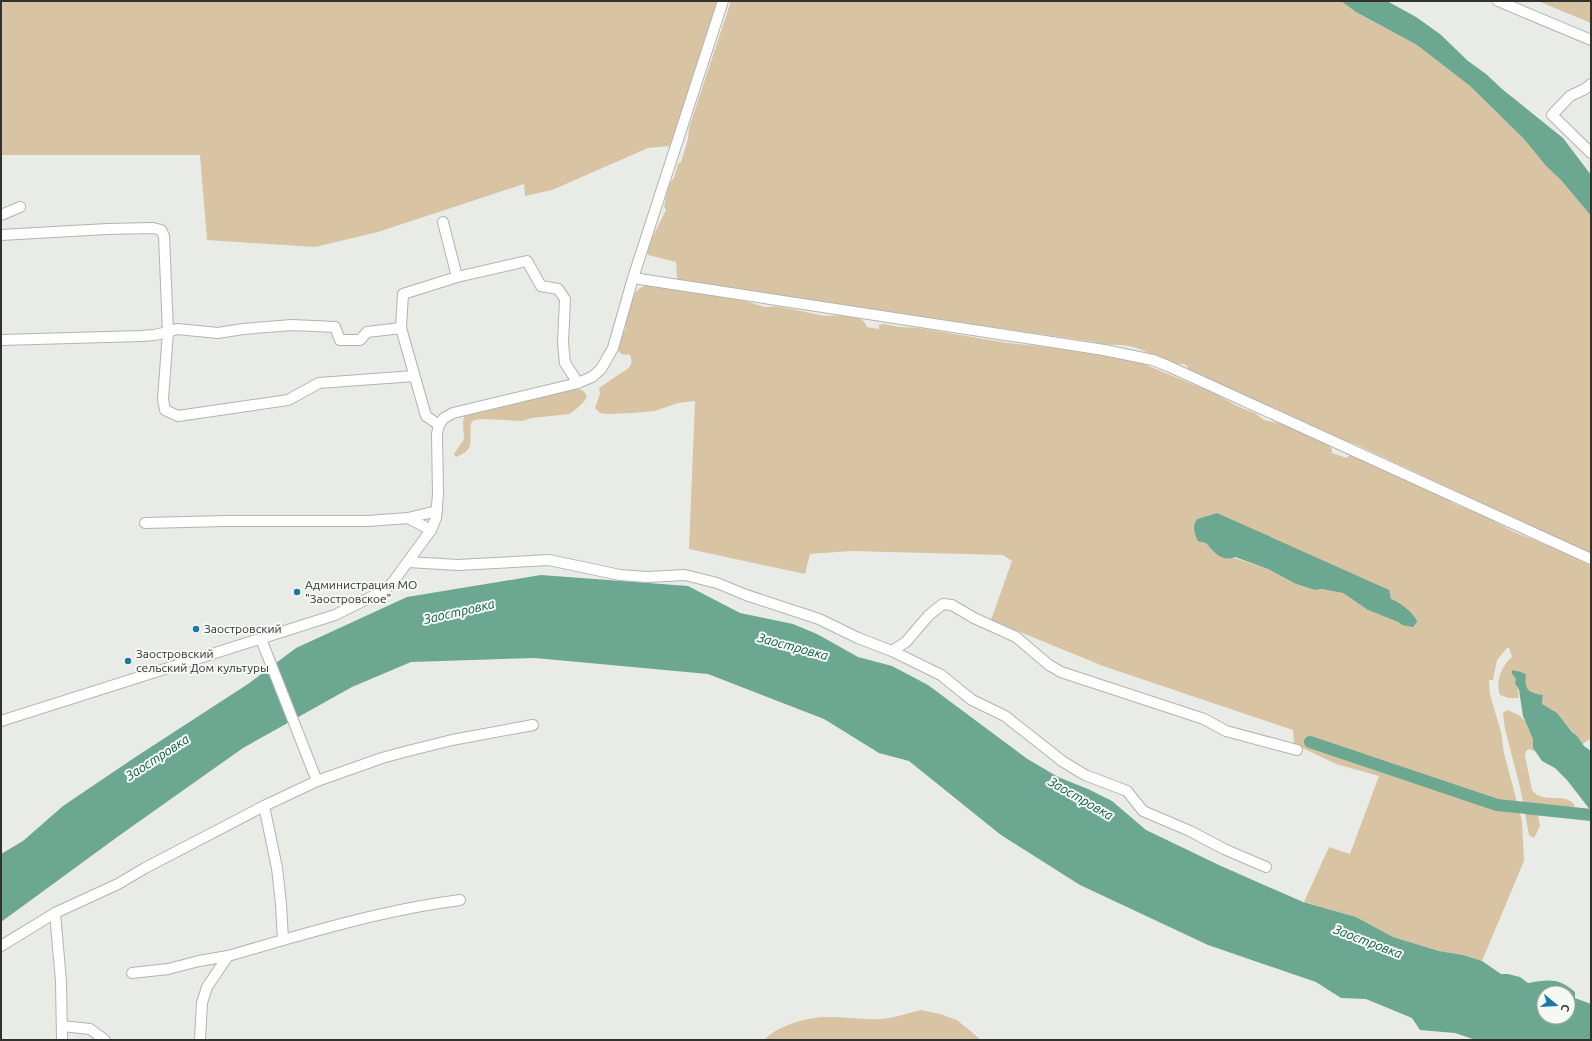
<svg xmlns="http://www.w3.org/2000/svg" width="1592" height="1041" font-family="Ubuntu,sans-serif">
<rect width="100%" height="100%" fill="#e9ebe7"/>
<g fill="#d8c3a3" fill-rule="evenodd">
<polygon points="1,1 717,1 670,146 648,148 552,190 525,196 524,184 378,232 315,247 207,240 200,155 1,155"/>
<path d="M 731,1 L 1341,1 L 1356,12 L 1417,45 L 1470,86 L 1524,139 L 1546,166 L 1561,180 L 1591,216 L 1591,554 L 1355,444 L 1339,439 L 1189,370 L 1186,365 C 1182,363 1179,365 1174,364 C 1157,359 1141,346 1122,345 C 1111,344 1106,346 1095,342 L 679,281 L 677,277 L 676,262 L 648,255 L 647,248 L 666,210 L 664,207 L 669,184 L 674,178 L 678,164 L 681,162 L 688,139 L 689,128 Z"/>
<polygon points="1538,1 1591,1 1591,23"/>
<path d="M 647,285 C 679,290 710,295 741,300 C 749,302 757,305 765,307 C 770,307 775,306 780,307 C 794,309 806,312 819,315 C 833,318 861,310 867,327 L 879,329 L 879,325 L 883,324 L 901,327 L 919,328 L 1008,343 L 1056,348 L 1139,362 L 1216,394 L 1237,406 L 1255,413 L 1264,420 L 1286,425 L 1327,444 L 1332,449 L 1332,453 L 1347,458 L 1350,454 L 1445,497 L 1454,504 L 1480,514 L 1514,532 L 1554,548 L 1591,566 L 1591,743 L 1589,739 L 1583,744 L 1559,716 L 1542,704 L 1543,698 L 1541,694 C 1526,695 1524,687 1526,674 L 1515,670 L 1512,674 L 1516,679 L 1519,698 L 1508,698 L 1500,695 C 1495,682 1502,665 1512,657 L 1509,648 L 1507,648 L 1497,660 L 1493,680 L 1489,680 L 1490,695 L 1501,732 L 1504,753 L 1522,821 L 1524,861 L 1482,961 L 1463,955 L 1439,951 L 1393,937 L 1356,917 L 1304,902 L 1329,847 L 1350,854 L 1379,776 L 1336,764 L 1294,744 L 1293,730 L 1103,666 L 991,620 L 1012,561 L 1003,555 L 851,551 L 810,554 L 805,574 L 689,549 L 695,401 L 678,403 L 655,411 L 632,413 L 608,414 L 600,413 L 595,408 L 600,394 L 599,388 C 605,384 610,380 615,377 C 624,371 637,367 629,354 L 624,355 L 620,353 C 616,345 621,335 626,329 C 623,322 631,298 636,292 C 639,288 642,287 647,285 ZM 1217,513 L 1390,595 L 1391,599 L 1414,615 L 1402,625 L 1398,622 L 1368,610 L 1343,593 L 1322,589 L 1315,590 L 1296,584 L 1268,569 L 1213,551 L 1206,543 L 1197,519 Z"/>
<path d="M 574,389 C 581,389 585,390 587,397 C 584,403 575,410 570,414 L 532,418 L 522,421 L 484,419 L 474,420 L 471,423 C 468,440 477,449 456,457 L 454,454 L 464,439 L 463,422 L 465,413 Z"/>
<path d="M 1507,710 L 1519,715 L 1527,723 C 1527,730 1532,732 1533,738 C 1534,743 1532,747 1535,751 L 1529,749 L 1526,751 L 1525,756 L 1532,790 C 1543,805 1563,791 1575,805 L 1571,810 L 1546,806 L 1540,809 L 1538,815 L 1540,826 L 1534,838 L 1529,835 L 1520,787 L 1505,729 L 1503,713 Z"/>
<path d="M 921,1010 L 940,1014 L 957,1020 L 981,1040 L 764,1040 C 777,1026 807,1017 826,1017 C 845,1017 863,1020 882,1019 C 895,1018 908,1013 921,1010 Z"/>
</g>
<g fill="#6ba791" fill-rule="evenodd">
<polygon points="1341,1 1387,1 1416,17 1440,34 1468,61 1486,74 1502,89 1548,126 1563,138 1591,175 1591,216 1561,180 1546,166 1524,139 1470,86 1417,45 1356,12"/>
<path d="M 1217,513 L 1389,590 L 1391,599 C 1399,602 1416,614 1417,622 L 1413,627 L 1402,625 L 1398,622 L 1368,610 L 1343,593 L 1322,589 L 1315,590 L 1296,584 L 1268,569 L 1235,557 C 1222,563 1213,551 1206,543 L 1198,541 C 1194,533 1192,527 1197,519 Z"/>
<path d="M 541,575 L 688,586 L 740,613 L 793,624 L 817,634 L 858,657 L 892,666 L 928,685 L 1026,758 L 1058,777 L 1088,789 L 1112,801 L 1146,830 L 1221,866 L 1303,902 L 1356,917 L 1393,937 L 1439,951 L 1463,955 L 1482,961 L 1501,974 L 1508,974 L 1520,977 L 1528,983 C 1548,980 1558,977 1575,992 L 1575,998 L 1591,1004 L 1591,1040 L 1476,1040 L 1455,1033 L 1420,1030 L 1412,1018 L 1366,999 L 1341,998 L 1316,982 L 1208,945 L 1080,885 L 1001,835 L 909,761 L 879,753 L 824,719 L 708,674 L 535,658 L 411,662 L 352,687 L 243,748 L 120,835 L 1,922 L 1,854 L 23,841 L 63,806 L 134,758 L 248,684 L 296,648 L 407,597 ZM 1544,993 L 1568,993 L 1568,1017 L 1544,1017 Z"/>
<path d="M 1512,670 L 1518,671 L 1526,674 C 1524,690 1528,693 1543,695 L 1542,704 L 1557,713 L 1572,732 L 1577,736 L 1584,746 L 1591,751 L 1591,811 L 1567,780 L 1555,768 L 1542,761 L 1533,748 L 1533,739 L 1523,716 L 1519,690 L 1515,683 L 1516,679 L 1512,674 Z"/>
</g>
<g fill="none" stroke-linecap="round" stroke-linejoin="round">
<polyline stroke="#6ba791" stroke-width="12" points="1310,742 1497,805 1591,815"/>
<defs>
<g id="minor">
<polyline points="1498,1 1591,40"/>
<polyline points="1591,84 1585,89 1570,96 1552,115 1591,153"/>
<polyline points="1,215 20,207"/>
<polyline points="1,235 107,229 153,228 161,230 164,236 168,332 154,335 141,336 1,340"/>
<polyline points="457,277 527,261 541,286 558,289 565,299 563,343 565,363 578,383"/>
<polyline points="633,278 1104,350 1153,360 1168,366 1591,559"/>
<polyline points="401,328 367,332 360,340 340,340 335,327 292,325 243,329 218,333 177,329 168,332 163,399 165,410 178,416 288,400 319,383 414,376"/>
<polyline points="439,425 426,416 401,328 403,294 457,277 443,222"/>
<polyline points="408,518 437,511"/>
<polyline points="145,523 225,521 368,521 408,518 431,530"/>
<polyline points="408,562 458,565 549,560 620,575 647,577 685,575 717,583 746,595 819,619 858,638 892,651 941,675 972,700 1005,716 1062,761 1085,775 1127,791 1143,811 1190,831 1224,849 1266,867"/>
<polyline points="261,639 317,781"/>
<polyline points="892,651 906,642 929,615 943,604 952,605 974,618 1016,637 1049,665 1061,672 1204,719 1226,731 1297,750"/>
<polyline points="1,721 335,615 379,593 386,589 393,582 431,530 436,518 438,494 437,434 439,425 444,418 453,413 578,383 592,377 601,369 613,348 633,278 723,1"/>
<polyline points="55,913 61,981 62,1040"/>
<path d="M 283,940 C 343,923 398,908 460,900"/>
<polyline points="1,946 55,913 118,884 145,868 264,806 317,781 382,758 404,752 452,740 533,725"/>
<polyline points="132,973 168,969 199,961 228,956"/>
<polyline points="62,1026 90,1029 105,1040"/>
<polyline points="200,1040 202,1003 207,987 228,956 283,940 281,904 277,868 264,806"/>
</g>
</defs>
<use href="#minor" stroke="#b2b4b0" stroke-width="12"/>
<use href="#minor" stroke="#fff" stroke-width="10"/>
</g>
<g fill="#1d77a6" stroke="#f6f8f4" stroke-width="1.5">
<circle cx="297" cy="592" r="4"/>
<circle cx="196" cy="629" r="4"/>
<circle cx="128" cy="661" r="4"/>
</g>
<g text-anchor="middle" stroke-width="4" stroke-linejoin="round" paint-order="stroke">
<g font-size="12" fill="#313230" stroke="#f6f8f4" text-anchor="start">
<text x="305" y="589">Администрация МО<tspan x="305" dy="14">"Заостровское"</tspan></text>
<text x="204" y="633">Заостровский</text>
<text x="136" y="658">Заостровский<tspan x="136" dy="14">сельский Дом культуры</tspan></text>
</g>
<g font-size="13" font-style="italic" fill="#065a45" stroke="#f6f8f4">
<text transform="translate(459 611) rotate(-13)" y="5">Заостровка</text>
<text transform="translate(793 646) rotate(15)" y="5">Заостровка</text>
<text transform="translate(157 757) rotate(-33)" y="5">Заостровка</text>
<text transform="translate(1081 798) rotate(30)" y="5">Заостровка</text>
<text transform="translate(1368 941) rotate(21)" y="5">Заостровка</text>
</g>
</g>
<rect width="1592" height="1041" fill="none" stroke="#313230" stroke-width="4"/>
<g transform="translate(1556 1005) rotate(108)"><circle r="19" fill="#f6f8f4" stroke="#a7a9a6"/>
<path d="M0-3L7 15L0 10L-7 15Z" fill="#1d77a6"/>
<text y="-6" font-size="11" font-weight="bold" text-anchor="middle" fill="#313230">С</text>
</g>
</svg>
